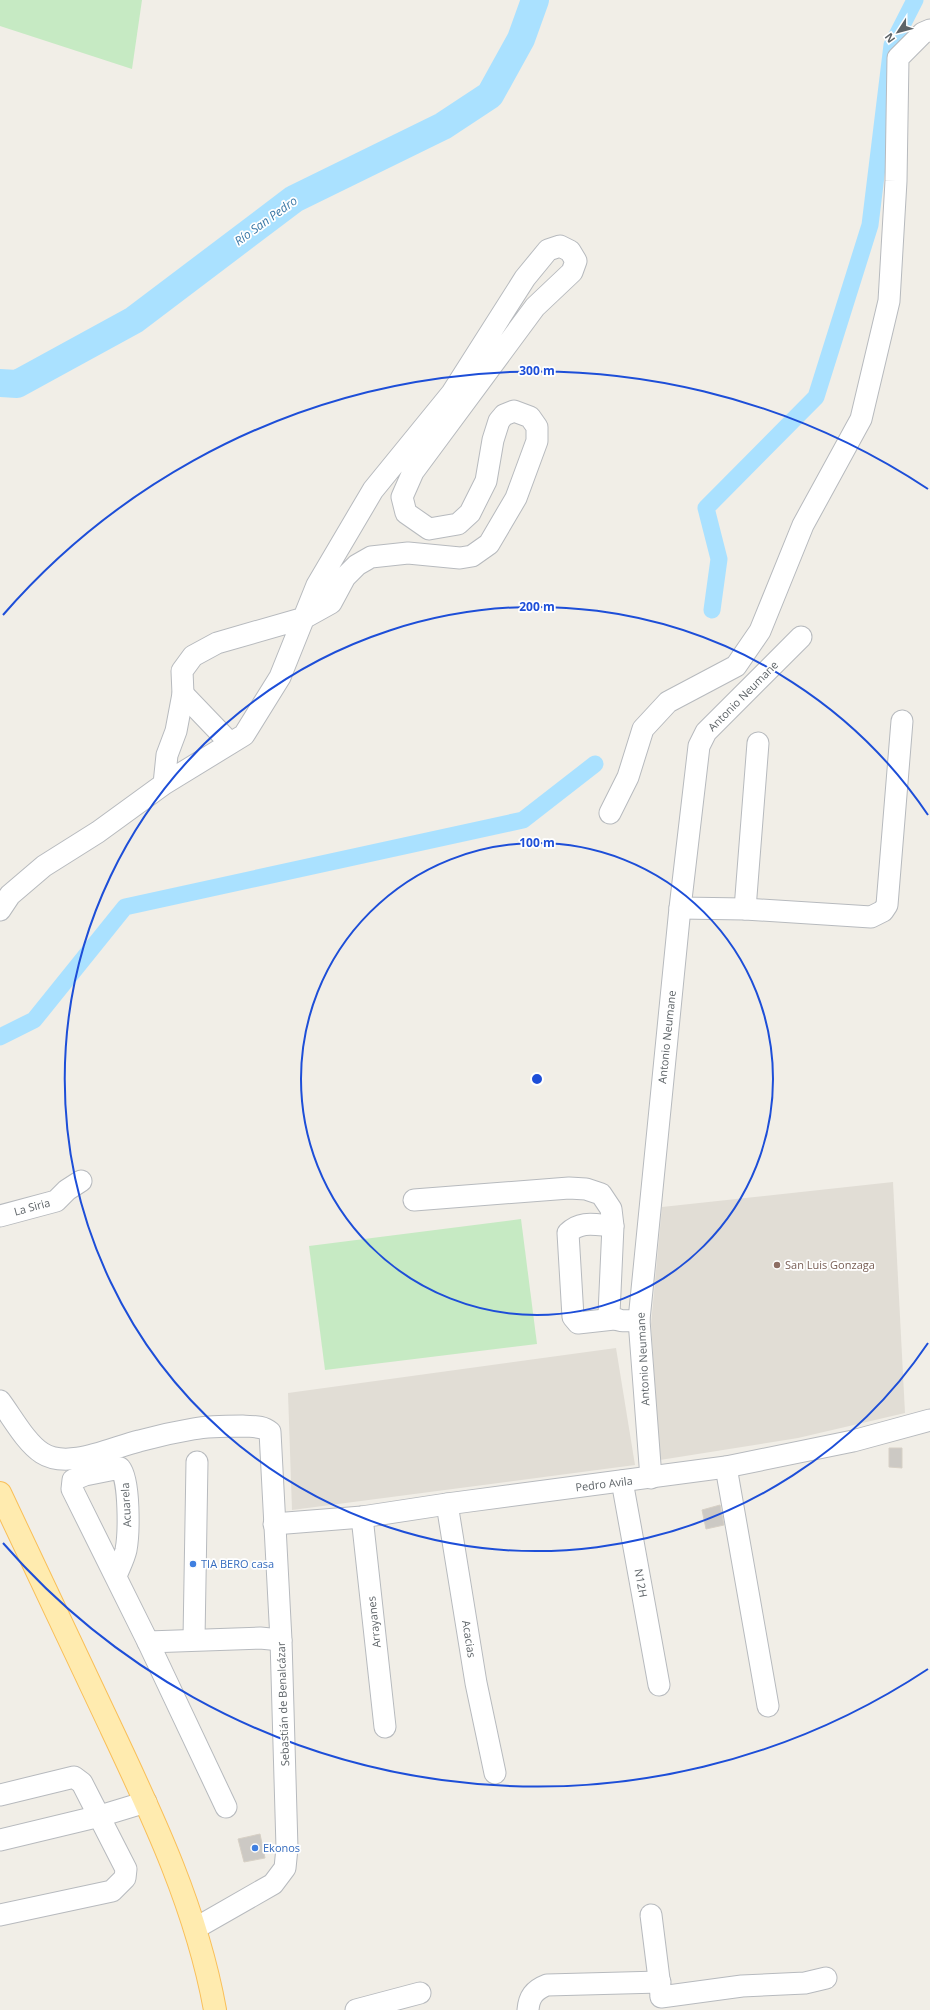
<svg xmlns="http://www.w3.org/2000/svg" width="930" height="2010" font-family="'Open Sans',sans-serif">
<rect width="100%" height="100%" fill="#f1eee7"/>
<g fill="#e1ddd5">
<polygon points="893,1182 905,1413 798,1438 660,1460 651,1324 662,1207"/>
<polygon points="616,1348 635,1465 292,1510 288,1393"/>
</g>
<g fill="#c6eac3">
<polygon points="0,0 142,0 132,69 0,26"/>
<polygon points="521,1219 537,1344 325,1370 309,1246"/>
</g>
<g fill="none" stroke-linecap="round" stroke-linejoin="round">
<g stroke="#aae1ff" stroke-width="17">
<polyline points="712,610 719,559 706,508 816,397 870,225 892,45 915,0"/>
<polyline points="0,1037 34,1020 125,907 523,820 595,764"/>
</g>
<polyline stroke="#aae1ff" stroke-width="28" points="0,383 17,384 134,320 294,199 443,126 490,95 521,39 535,0"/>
</g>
<g fill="#ccc9c4" stroke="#d7d0c5">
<polygon points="889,1448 902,1448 902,1468 889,1467"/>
<polygon points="720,1505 724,1525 706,1529 702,1510"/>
<polygon points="260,1834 265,1858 244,1862 238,1839"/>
</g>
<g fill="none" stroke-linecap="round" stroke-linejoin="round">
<defs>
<g id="minor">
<polyline points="183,694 230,743"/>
<polyline points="610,813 628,777 643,729 668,702 736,666 760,631 803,525 861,419 889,301 896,181 898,58 923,33 930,30"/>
<polyline points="680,908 745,909 871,917 883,911 887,905 902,721"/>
<polyline points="745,909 758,743"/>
<polyline points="0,910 10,895 44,866 98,832 164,784 244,735 280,677 317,585 373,490 452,393 525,278 548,250 560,246 570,251 576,261 572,272 535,307 413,472 402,497 406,513 429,529 458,524 470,513 486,481 493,440 499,421 504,415 514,411 530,417 537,427 537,441 516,498 489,544 472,556 460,558 408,553 371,557 357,565 345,577 331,603 304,618 217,643 193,656 182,671 183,694 176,731 167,755 164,784"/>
<path d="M 414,1200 L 569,1188 L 586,1189 L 601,1194 L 611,1209 L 613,1226 L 609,1314 C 618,1323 627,1321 639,1320"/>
<polyline points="0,1216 56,1201 67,1190 81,1181"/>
<path d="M 613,1226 C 596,1225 581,1220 568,1233 L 573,1317 L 578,1323 L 614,1319"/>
<path d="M 0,1401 C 12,1417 26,1443 42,1453 C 68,1470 113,1447 139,1441 C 157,1436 175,1432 193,1429 C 209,1426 226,1426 242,1426 C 252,1427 262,1425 270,1432 L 281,1640 L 287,1848 L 285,1868 L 273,1884 L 196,1928"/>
<polyline points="726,1467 768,1706"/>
<polyline points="651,1478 639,1320 680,908 699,746 706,732 801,637"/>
<polyline points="622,1481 659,1685"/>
<polyline points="447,1504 476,1683 495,1773"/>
<polyline points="362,1517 385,1727"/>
<polyline points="274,1524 362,1517 447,1504 726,1467 853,1441 930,1420"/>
<path d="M 116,1576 C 119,1568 124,1559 126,1550 C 129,1534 130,1480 120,1468 L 85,1475 L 73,1480 L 72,1489 L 148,1642 L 226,1807"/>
<polyline points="194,1639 197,1462"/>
<polyline points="148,1642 260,1638 281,1640"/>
<polyline points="0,1795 74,1777 82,1783 126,1869 125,1878 112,1891 0,1915"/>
<polyline points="0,1840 100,1816 146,1802"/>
<polyline points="651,1915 661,1995"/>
<polyline points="661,1997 742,1986 805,1983 826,1978"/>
<polyline points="356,2010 420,1993"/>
<path d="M 528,2010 C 529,1997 534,1990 547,1985 L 660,1982"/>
</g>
<path id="major" d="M 0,1493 C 37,1572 74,1650 111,1728 C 154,1819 197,1910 215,2010"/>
</defs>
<use href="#minor" stroke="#b7babe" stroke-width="23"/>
<use href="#major" stroke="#f9bf58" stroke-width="24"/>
<use href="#minor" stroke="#fff" stroke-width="21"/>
<use href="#major" stroke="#ffebaf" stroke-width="22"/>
</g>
<g fill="none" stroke="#1d4ed8" stroke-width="2">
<circle cx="537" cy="1079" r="236"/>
<path d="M928 1343A472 472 0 1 1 928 815"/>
<path d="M928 1669A708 708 0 0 1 3 1543M3 615A708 708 0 0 1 928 489"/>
</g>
<circle fill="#8d6e63" stroke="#fff" stroke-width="1.5" cx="777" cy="1265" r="4"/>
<g fill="#3f7fe0" stroke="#fff" stroke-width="1.5">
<circle cx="193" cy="1564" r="4"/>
<circle cx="255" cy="1848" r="4"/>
</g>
<g text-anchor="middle" stroke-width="3.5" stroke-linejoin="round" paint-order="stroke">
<g font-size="11" fill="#5e6468" stroke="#fff">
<text transform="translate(743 696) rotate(-45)" y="4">Antonio Neumane</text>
<text transform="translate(667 1037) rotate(-84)" y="4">Antonio Neumane</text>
<text transform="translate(32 1207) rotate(-15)" y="4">La Siria</text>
<text transform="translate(643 1359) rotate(-93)" y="4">Antonio Neumane</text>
<text transform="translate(604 1484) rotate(-7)" y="4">Pedro Avila</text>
<text transform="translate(126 1505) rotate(-93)" y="4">Acuarela</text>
<text transform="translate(641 1583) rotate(80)" y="4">N12H</text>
<text transform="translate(374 1622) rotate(-96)" y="4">Arrayanes</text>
<text transform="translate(469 1639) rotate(81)" y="4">Acacias</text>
<text transform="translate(283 1704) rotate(-92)" y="4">Sebastián de Benalcázar</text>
</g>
<g font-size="11" fill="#785e54" stroke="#fff" text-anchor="start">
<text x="785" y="1269">San Luis Gonzaga</text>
</g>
<g font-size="11" fill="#366cbe" stroke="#fff" text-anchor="start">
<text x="201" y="1568">TIA BERO casa</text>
<text x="263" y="1852">Ekonos</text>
</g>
<g font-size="12" font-style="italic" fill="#3977a6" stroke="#fff">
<text transform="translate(266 221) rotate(-36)" y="4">Río San Pedro</text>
</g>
</g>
<circle cx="537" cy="1079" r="6" fill="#1d4ed8" stroke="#fff" stroke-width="2"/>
<g font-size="12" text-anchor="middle" font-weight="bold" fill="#1d4ed8" stroke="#fff" stroke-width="3.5" stroke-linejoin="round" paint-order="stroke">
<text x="537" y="375">300 m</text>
<text x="537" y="611">200 m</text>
<text x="537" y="847">100 m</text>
</g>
<g transform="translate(898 32) rotate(234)" stroke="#ffffff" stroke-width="3" paint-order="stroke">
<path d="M0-3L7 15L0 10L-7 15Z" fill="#5e6468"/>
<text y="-6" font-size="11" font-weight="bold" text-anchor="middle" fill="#5e6468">N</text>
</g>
</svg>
